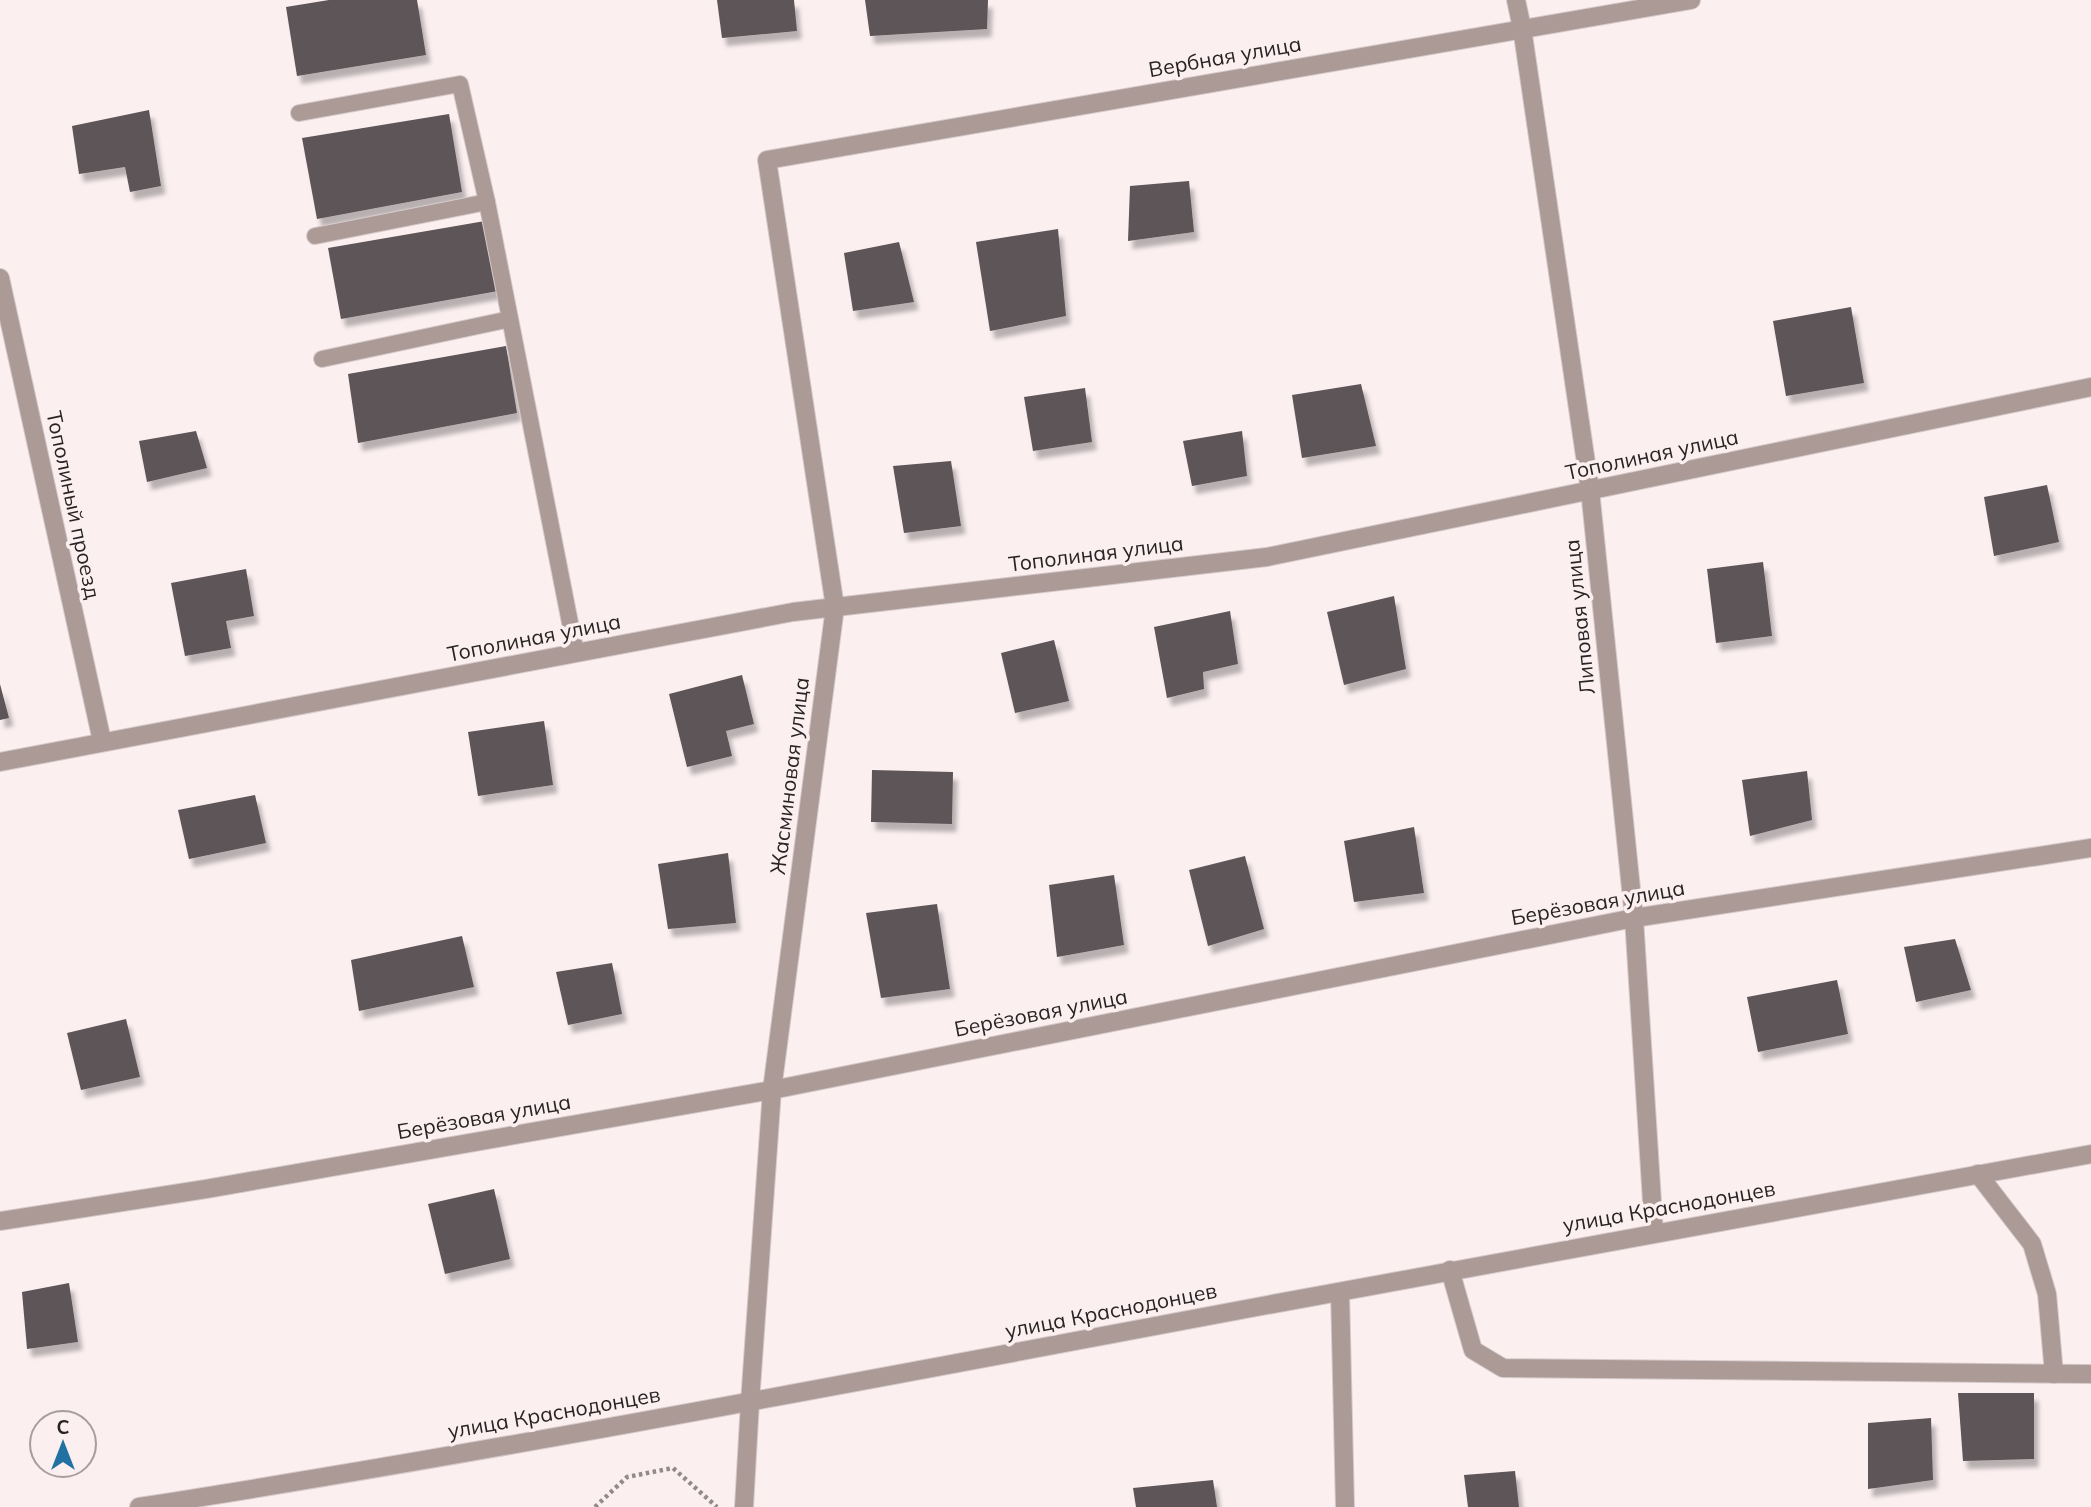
<svg xmlns="http://www.w3.org/2000/svg" width="2091" height="1507" font-family="Mulish,sans-serif">
<defs>
<filter id="shadow"><feDropShadow dx="4.5" dy="8" stdDeviation="2" flood-color="#0004"/></filter>
</defs>
<rect width="100%" height="100%" fill="#fbeff0"/>
<g fill="#5d5458" filter="url(#shadow)">
<polygon points="329,0 417,0 426,55 297,76 286,7"/>
<polygon points="717,0 794,0 797,31 722,38"/>
<polygon points="865,0 988,0 987,29 870,36"/>
<polygon points="149,110 161,186 130,192 125,167 79,174 72,126"/>
<polygon points="449,114 462,192 317,219 302,138"/>
<polygon points="1189,181 1194,232 1128,241 1130,186"/>
<polygon points="485,221 498,291 341,319 328,248"/>
<polygon points="1058,229 1066,316 990,331 976,242"/>
<polygon points="899,242 914,302 853,311 844,253"/>
<polygon points="1851,307 1864,383 1786,396 1773,321"/>
<polygon points="506,346 517,413 358,443 348,374"/>
<polygon points="1361,384 1376,446 1302,458 1292,395"/>
<polygon points="1085,388 1092,442 1033,451 1024,397"/>
<polygon points="196,431 207,468 147,482 139,441"/>
<polygon points="1242,431 1247,476 1192,486 1183,441"/>
<polygon points="951,461 961,526 904,533 893,466"/>
<polygon points="2047,485 2059,542 1994,556 1984,497"/>
<polygon points="1763,562 1772,636 1716,643 1707,569"/>
<polygon points="246,569 254,616 226,621 231,648 185,656 171,583"/>
<polygon points="1394,596 1406,669 1344,685 1327,612"/>
<polygon points="1230,611 1238,664 1203,672 1204,689 1167,698 1154,627"/>
<polygon points="1054,640 1069,701 1015,713 1001,653"/>
<polygon points="742,675 754,724 726,731 732,756 687,767 669,694"/>
<polygon points="0,684 9,718 0,720"/>
<polygon points="544,721 553,785 478,796 468,732"/>
<polygon points="872,770 953,772 952,824 871,822"/>
<polygon points="1807,771 1812,820 1750,836 1742,780"/>
<polygon points="255,795 266,843 189,859 178,810"/>
<polygon points="1414,827 1424,893 1354,902 1344,841"/>
<polygon points="728,853 736,923 668,929 658,864"/>
<polygon points="1245,856 1264,929 1208,946 1189,870"/>
<polygon points="1114,875 1124,945 1057,957 1049,885"/>
<polygon points="937,904 950,989 881,998 866,913"/>
<polygon points="462,936 474,987 359,1011 351,960"/>
<polygon points="1955,939 1971,990 1916,1002 1904,947"/>
<polygon points="612,963 622,1014 568,1025 556,972"/>
<polygon points="1837,980 1848,1034 1758,1052 1747,997"/>
<polygon points="126,1019 140,1077 81,1090 67,1033"/>
<polygon points="494,1189 510,1259 445,1274 428,1204"/>
<polygon points="69,1283 78,1342 27,1349 22,1292"/>
<polygon points="1958,1393 2034,1393 2034,1459 1963,1461"/>
<polygon points="1931,1418 1933,1480 1868,1489 1868,1423"/>
<polygon points="1515,1471 1519,1507 1468,1507 1464,1475"/>
<polygon points="1213,1480 1217,1507 1136,1507 1133,1488"/>
</g>
<g fill="none" stroke-linecap="round" stroke-linejoin="round">
<defs>
<g id="lane">
<polyline points="299,113 460,84 487,202 576,653"/>
<polyline points="315,236 487,202"/>
<polyline points="322,359 510,319"/>
</g>
<g id="street">
<polyline points="1516,0 1522,28 1590,490 1634,918 1654,1233"/>
<polyline points="0,278 102,741"/>
<polyline points="0,762 793,612 1267,557 2091,387"/>
<polyline points="1978,1174 2032,1244 2047,1294 2054,1374"/>
<polyline points="0,1221 206,1189 772,1090 1634,918 2091,848"/>
<polyline points="1450,1270 1473,1350 1503,1368 2091,1374"/>
<polyline points="1340,1292 1345,1507"/>
<path d="M 139,1507 C 434,1461 728,1406 1022,1351 C 1378,1284 1734,1218 2091,1154"/>
<polyline points="744,1507 750,1402 772,1090 835,607 767,160 1691,0"/>
</g>
</defs>
<use href="#lane" stroke="#d5cacb" stroke-width="18"/>
<use href="#street" stroke="#d5cacb" stroke-width="20"/>
<polyline stroke="#92898a" stroke-width="4.5" stroke-dasharray="3.5 3.5" stroke-linecap="butt" points="595,1507 627,1477 673,1468 717,1507"/>
<use href="#lane" stroke="#ab9a95" stroke-width="16"/>
<use href="#street" stroke="#ab9a95" stroke-width="18"/>
</g>
<g text-anchor="middle" stroke-width="7" stroke-linejoin="round" paint-order="stroke">
<g font-size="21" fill="#282324" stroke="#fbeff0">
<text transform="translate(1225 57) rotate(-10)" y="7">Вербная улица</text>
<text transform="translate(1652 455) rotate(-12)" y="7">Тополиная улица</text>
<text transform="translate(73 505) rotate(78)" y="7">Тополиный проезд</text>
<text transform="translate(1096 554) rotate(-7)" y="7">Тополиная улица</text>
<text transform="translate(1580 617) rotate(-96)" y="7">Липовая улица</text>
<text transform="translate(534 638) rotate(-11)" y="7">Тополиная улица</text>
<text transform="translate(790 776) rotate(-83)" y="7">Жасминовая улица</text>
<text transform="translate(1598 903) rotate(-10)" y="7">Берёзовая улица</text>
<text transform="translate(1041 1013) rotate(-11)" y="7">Берёзовая улица</text>
<text transform="translate(484 1117) rotate(-10)" y="7">Берёзовая улица</text>
<text transform="translate(1669 1207) rotate(-10)" y="7">улица Краснодонцев</text>
<text transform="translate(1111 1311) rotate(-11)" y="7">улица Краснодонцев</text>
<text transform="translate(554 1413) rotate(-10)" y="7">улица Краснодонцев</text>
</g>
</g>
<g transform="translate(63 1444)"><circle r="33" fill="#fbeff0" stroke="#a79d9e" stroke-width="2"/>
<path d="M0-5L12 26L0 18L-12 26Z" fill="#2271a3"/>
<text y="-10" font-size="19" font-weight="bold" text-anchor="middle" fill="#282324">С</text>
</g>
</svg>
